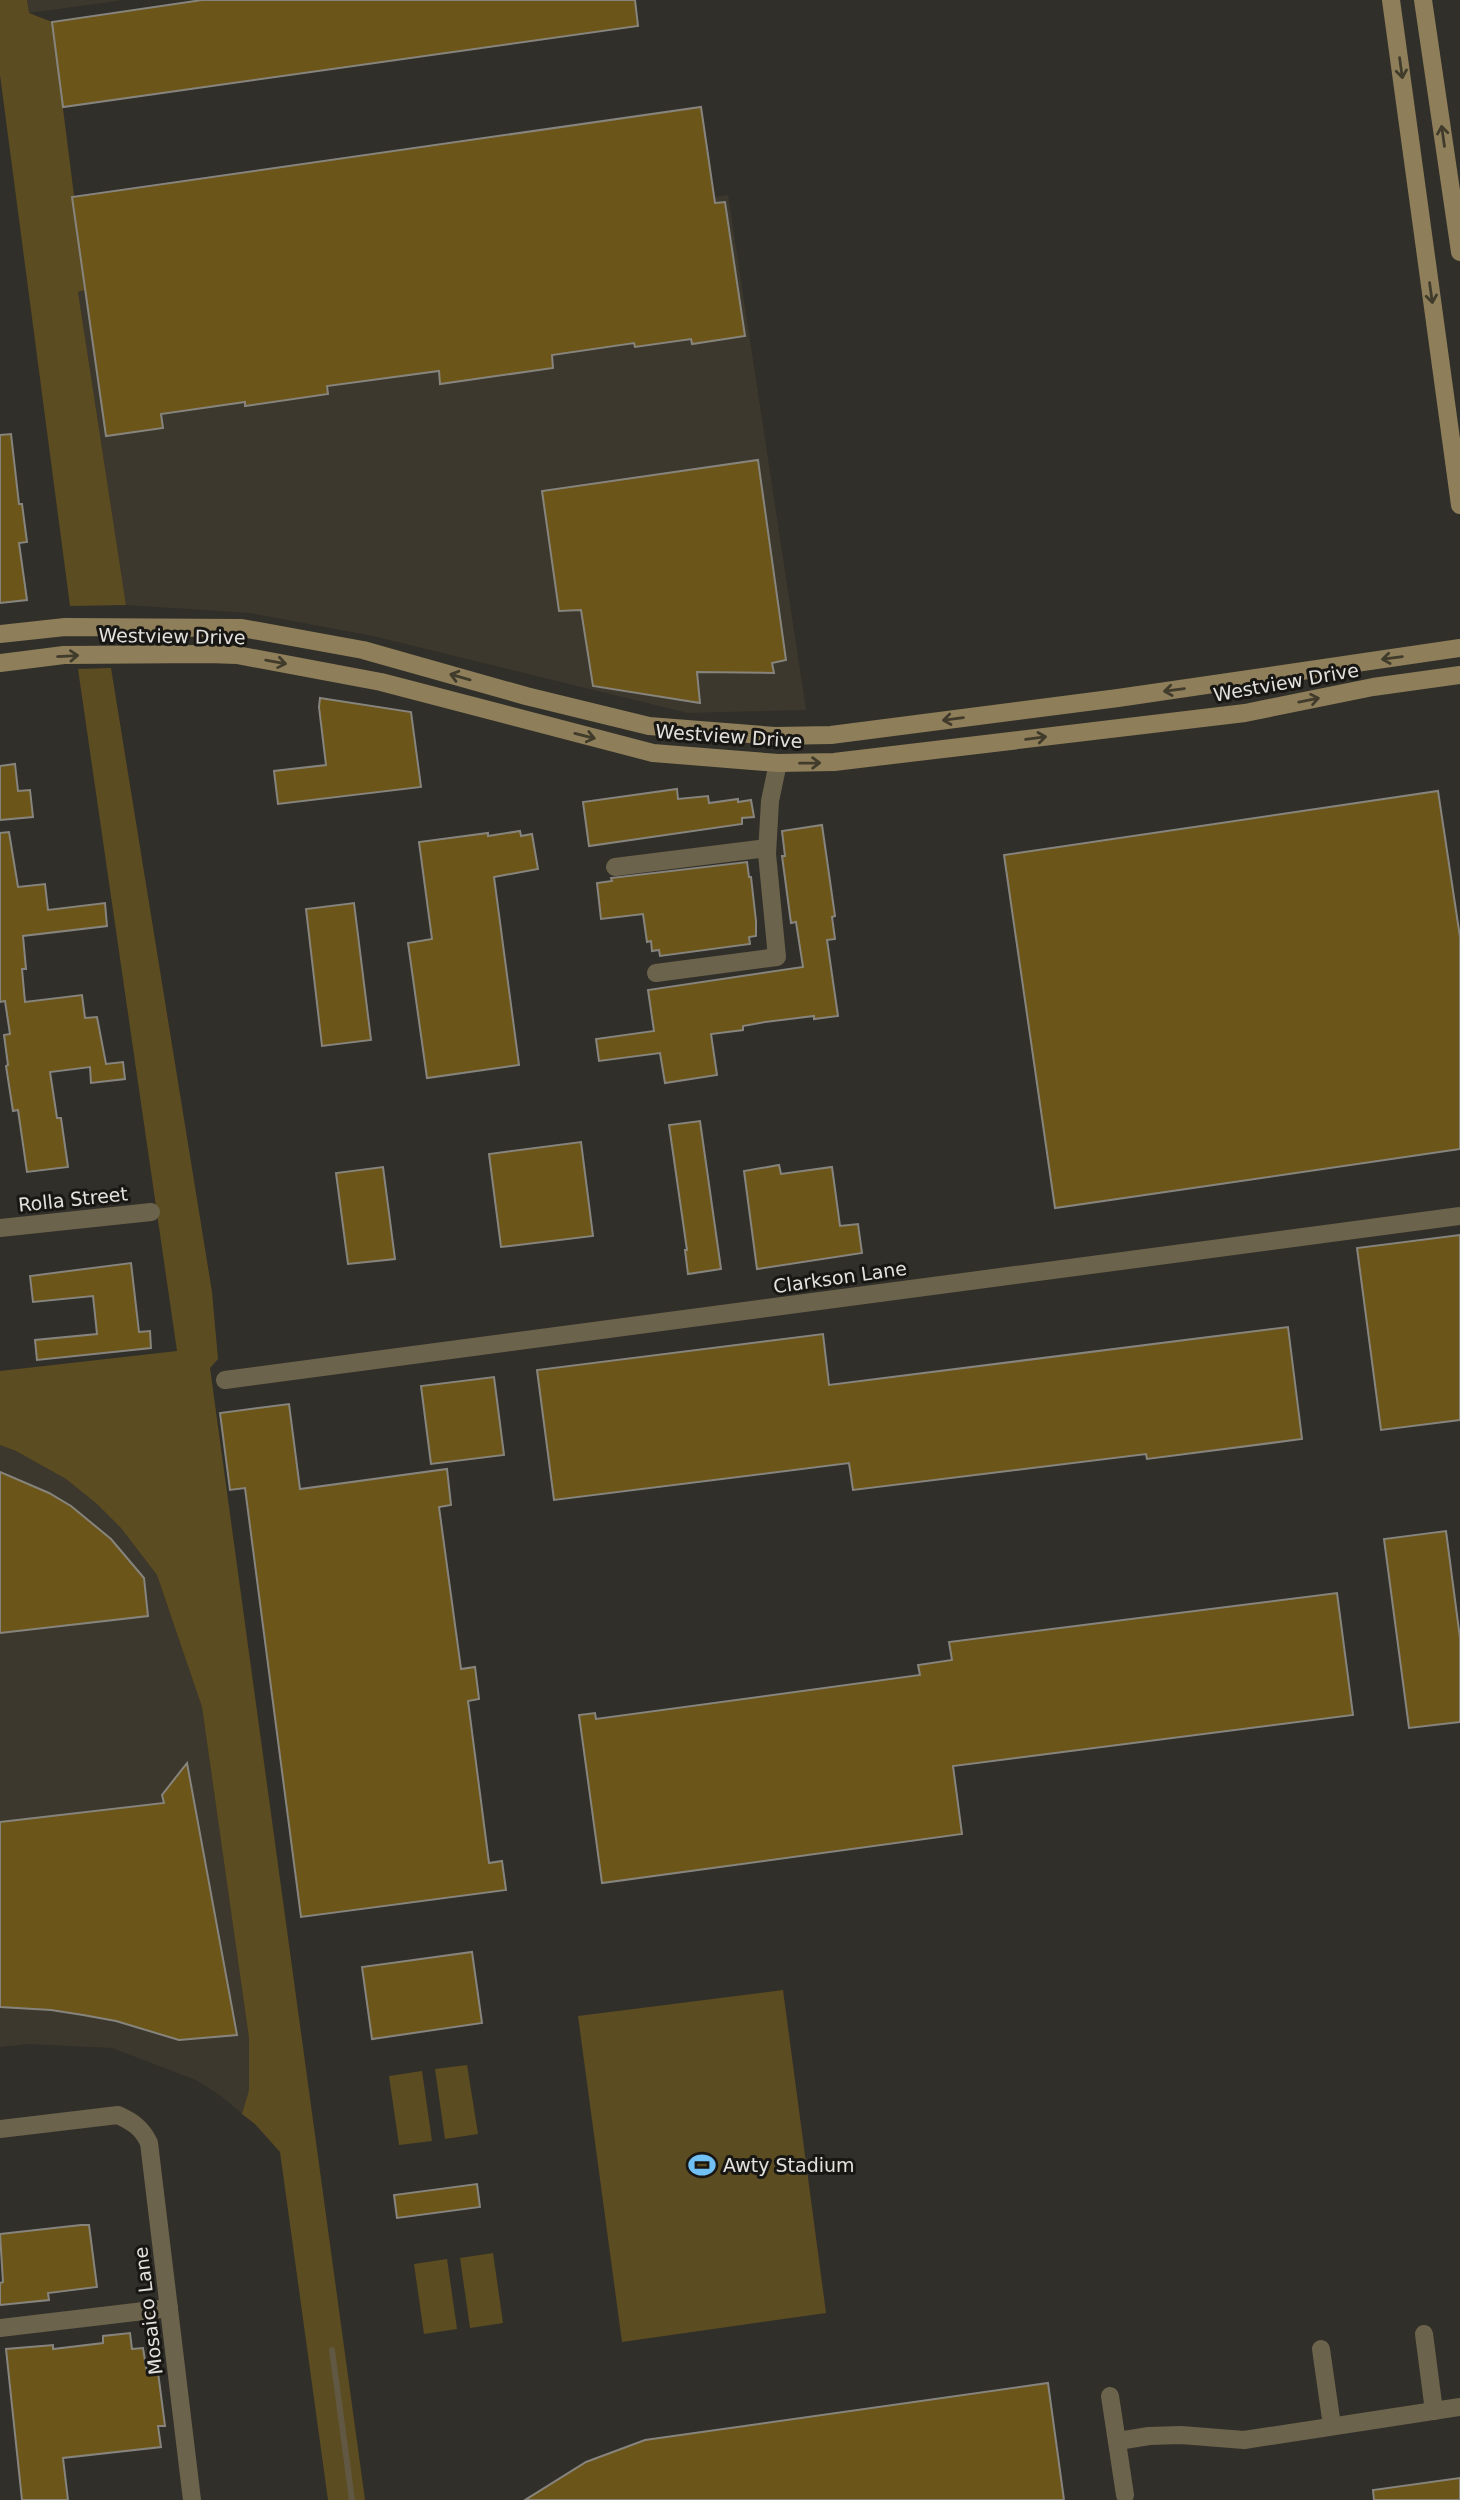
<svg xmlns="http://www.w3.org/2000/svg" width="1460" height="2500" font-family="'DejaVu Sans',sans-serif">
<rect width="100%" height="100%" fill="#312f29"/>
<g fill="#3d382d">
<polygon points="27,0 124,0 29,13"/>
<polygon points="728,195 806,710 688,713 373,636 250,613 126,605 78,292"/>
<polygon points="0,1445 16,1451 66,1479 97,1504 121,1528 157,1575 202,1707 249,2038 249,2090 242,2114 221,2096 196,2080 112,2048 28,2044 0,2047"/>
</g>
<g fill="#5c4c21">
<polygon points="0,0 27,0 29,13 52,22 86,290 78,292 126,605 70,606 0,75"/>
<polygon points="111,668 212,1292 218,1359 210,1368 365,2500 328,2500 280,2152 255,2124 242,2114 249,2090 249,2038 202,1707 157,1575 121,1528 97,1504 66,1479 16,1451 0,1445 0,1371 177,1351 78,669"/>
<polygon points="783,1990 826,2313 622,2342 578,2016"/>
<polygon points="467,2065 478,2134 445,2139 435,2069"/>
<polygon points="422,2071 432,2141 399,2145 389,2076"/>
<polygon points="493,2253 503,2323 470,2328 460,2258"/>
<polygon points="447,2259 457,2329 424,2334 414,2264"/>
</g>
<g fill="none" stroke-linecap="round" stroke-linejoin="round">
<polyline stroke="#605843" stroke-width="6" points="332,2350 352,2500"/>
</g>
<g fill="#6b5519" stroke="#86847d" stroke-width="2">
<polygon points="202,0 635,0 638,26 63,107 52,22"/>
<polygon points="701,107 715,203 725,202 745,336 692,344 691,339 635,347 634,343 552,355 553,368 440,384 439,371 327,386 328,394 245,406 245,402 161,414 163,428 106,436 72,197"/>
<polygon points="11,434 19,504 22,504 27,542 19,543 27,600 0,603 0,435"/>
<polygon points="758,460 786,660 772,663 774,673 697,672 700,703 593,686 581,610 559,611 542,491"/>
<polygon points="320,698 411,712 421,787 278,804 274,771 326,765 319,707"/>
<polygon points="15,764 18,791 30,790 33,817 0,820 0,766"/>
<polygon points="677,789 678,799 708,796 709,803 738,799 738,802 751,800 754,817 742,818 742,824 589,846 583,802"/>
<polygon points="1438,791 1460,937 1460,1149 1055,1208 1004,855"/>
<polygon points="822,825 835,916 832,917 835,939 827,940 838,1016 814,1019 814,1016 765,1022 743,1026 743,1030 711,1034 717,1075 665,1083 660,1053 599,1061 596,1039 654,1031 648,990 803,967 796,922 791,923 782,856 785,856 782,831"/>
<polygon points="520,831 521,836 532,834 538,869 494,877 519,1065 427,1078 408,943 432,939 419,842 488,833 488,836"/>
<polygon points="9,832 18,887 45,884 48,910 105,903 107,926 23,936 26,969 22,969 25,1002 82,995 85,1018 97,1017 106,1064 123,1062 125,1079 91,1083 90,1067 50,1072 57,1118 61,1118 68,1167 27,1172 18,1110 13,1111 6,1066 8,1065 4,1035 10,1034 5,1001 0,1002 0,833"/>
<polygon points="747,862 749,877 751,877 756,921 756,936 749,937 750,944 660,956 659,950 652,951 651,941 647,942 643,914 601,919 597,883 612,881 611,878"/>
<polygon points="354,903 371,1040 322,1046 306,909"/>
<polygon points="700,1121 721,1269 688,1274 685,1250 687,1250 669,1125"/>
<polygon points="581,1142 593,1236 501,1247 489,1154"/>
<polygon points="779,1165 781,1174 832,1167 840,1226 858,1224 862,1253 757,1269 744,1171"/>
<polygon points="383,1167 395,1259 348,1264 336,1173"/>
<polygon points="1460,1235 1460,1420 1381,1430 1357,1248"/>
<polygon points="131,1263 139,1332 150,1331 151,1348 37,1360 35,1340 97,1334 93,1296 33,1302 30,1276"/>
<polygon points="1288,1327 1302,1439 1147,1459 1146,1454 853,1490 849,1463 554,1500 537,1370 823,1334 829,1385"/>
<polygon points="494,1377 504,1455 431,1464 421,1386"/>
<polygon points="289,1404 300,1489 447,1469 451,1505 439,1507 461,1669 475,1667 479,1699 468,1701 489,1863 502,1861 506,1890 301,1917 245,1488 230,1490 220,1413"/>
<polygon points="0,1472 49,1493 71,1506 111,1539 144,1578 148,1616 0,1633"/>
<polygon points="1446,1531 1460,1638 1460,1722 1409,1728 1384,1539"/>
<polygon points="1337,1593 1353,1715 953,1766 962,1834 602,1883 579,1715 595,1713 596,1719 920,1675 918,1665 952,1660 949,1642"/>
<polygon points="187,1763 237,2035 179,2040 116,2021 83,2015 51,2010 0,2007 0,1822 164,1803 162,1795"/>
<polygon points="472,1952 482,2023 372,2039 362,1967"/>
<polygon points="477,2184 480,2207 397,2218 394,2195"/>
<polygon points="81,2225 89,2225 97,2287 48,2293 49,2300 0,2305 0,2283 3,2282 0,2234"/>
<polygon points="130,2333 132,2349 143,2348 147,2373 158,2372 165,2426 158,2426 161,2447 63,2458 68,2500 22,2500 6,2349 53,2345 53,2349 103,2343 103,2336"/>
<polygon points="1048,2383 1064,2500 525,2500 586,2462 645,2440"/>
<polygon points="1460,2478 1460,2500 1374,2500 1373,2490"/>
</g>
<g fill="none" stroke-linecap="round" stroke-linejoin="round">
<g stroke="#6c634c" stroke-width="18">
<polyline points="615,867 767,848"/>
<polyline points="656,973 777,957 767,854 770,801 778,763"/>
<polyline points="0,1228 151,1212"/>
<polyline points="225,1380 1460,1216"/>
<path d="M 0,2129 L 118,2115 C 133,2122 142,2128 149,2143 L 192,2500"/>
<polyline points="0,2328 169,2308"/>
<polyline points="1424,2334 1434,2411"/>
<polyline points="1321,2349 1332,2426"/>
<polyline points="1110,2396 1125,2495"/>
<polyline points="1118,2441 1149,2436 1181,2435 1244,2440 1460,2407"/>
</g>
<g stroke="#8e7f5a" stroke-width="18">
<polyline points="1391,0 1460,505"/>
<polyline points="1423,0 1460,252"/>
<polyline points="0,634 65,627 242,628 363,650 526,696 649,726 775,736 831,735 1118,698 1460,648"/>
<polyline points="0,663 64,655 208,654 237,655 381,682 653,753 778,763 834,762 1245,713 1373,687 1460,675"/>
</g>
</g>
<defs><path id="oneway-shaft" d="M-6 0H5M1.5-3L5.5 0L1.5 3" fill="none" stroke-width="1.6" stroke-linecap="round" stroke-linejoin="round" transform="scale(1.75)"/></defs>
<g stroke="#413b2c">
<use href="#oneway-shaft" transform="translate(1401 68) rotate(82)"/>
<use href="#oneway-shaft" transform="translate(1443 136) rotate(-98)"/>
<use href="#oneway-shaft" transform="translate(1431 293) rotate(82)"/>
<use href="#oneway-shaft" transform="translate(68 656) rotate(-3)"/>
<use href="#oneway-shaft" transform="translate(1392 658) rotate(172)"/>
<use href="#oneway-shaft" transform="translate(276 662) rotate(10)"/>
<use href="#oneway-shaft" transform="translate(460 677) rotate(-164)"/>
<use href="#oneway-shaft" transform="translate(1174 690) rotate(172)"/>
<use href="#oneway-shaft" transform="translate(1309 700) rotate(-11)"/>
<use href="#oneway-shaft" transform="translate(953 719) rotate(173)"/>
<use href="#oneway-shaft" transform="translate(585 736) rotate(14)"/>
<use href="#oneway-shaft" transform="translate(1036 738) rotate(-7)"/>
<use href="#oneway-shaft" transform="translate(810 763) rotate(-1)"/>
</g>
<defs>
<symbol id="stadium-bare" viewBox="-9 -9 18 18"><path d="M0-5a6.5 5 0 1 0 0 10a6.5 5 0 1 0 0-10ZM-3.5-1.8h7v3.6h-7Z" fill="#71c1f5" stroke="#181714" stroke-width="2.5" paint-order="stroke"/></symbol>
</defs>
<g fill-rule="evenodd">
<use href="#stadium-bare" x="683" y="2146" width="38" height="38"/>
</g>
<g text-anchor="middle" stroke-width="6" stroke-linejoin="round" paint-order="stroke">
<g font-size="19" fill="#e4e2df" stroke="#181714">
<text transform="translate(172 636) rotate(1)" y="7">Westview Drive</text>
<text transform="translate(1286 682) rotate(-10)" y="7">Westview Drive</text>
<text transform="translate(729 736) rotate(4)" y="7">Westview Drive</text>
<text transform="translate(73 1199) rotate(-6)" y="7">Rolla Street</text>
<text transform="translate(840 1277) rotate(-8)" y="7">Clarkson Lane</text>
<text transform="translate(148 2311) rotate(-97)" y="7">Mosaico Lane</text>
</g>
<g font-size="19" fill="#e4e2df" stroke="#181714" text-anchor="start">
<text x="723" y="2172">Awty Stadium</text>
</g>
</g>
</svg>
